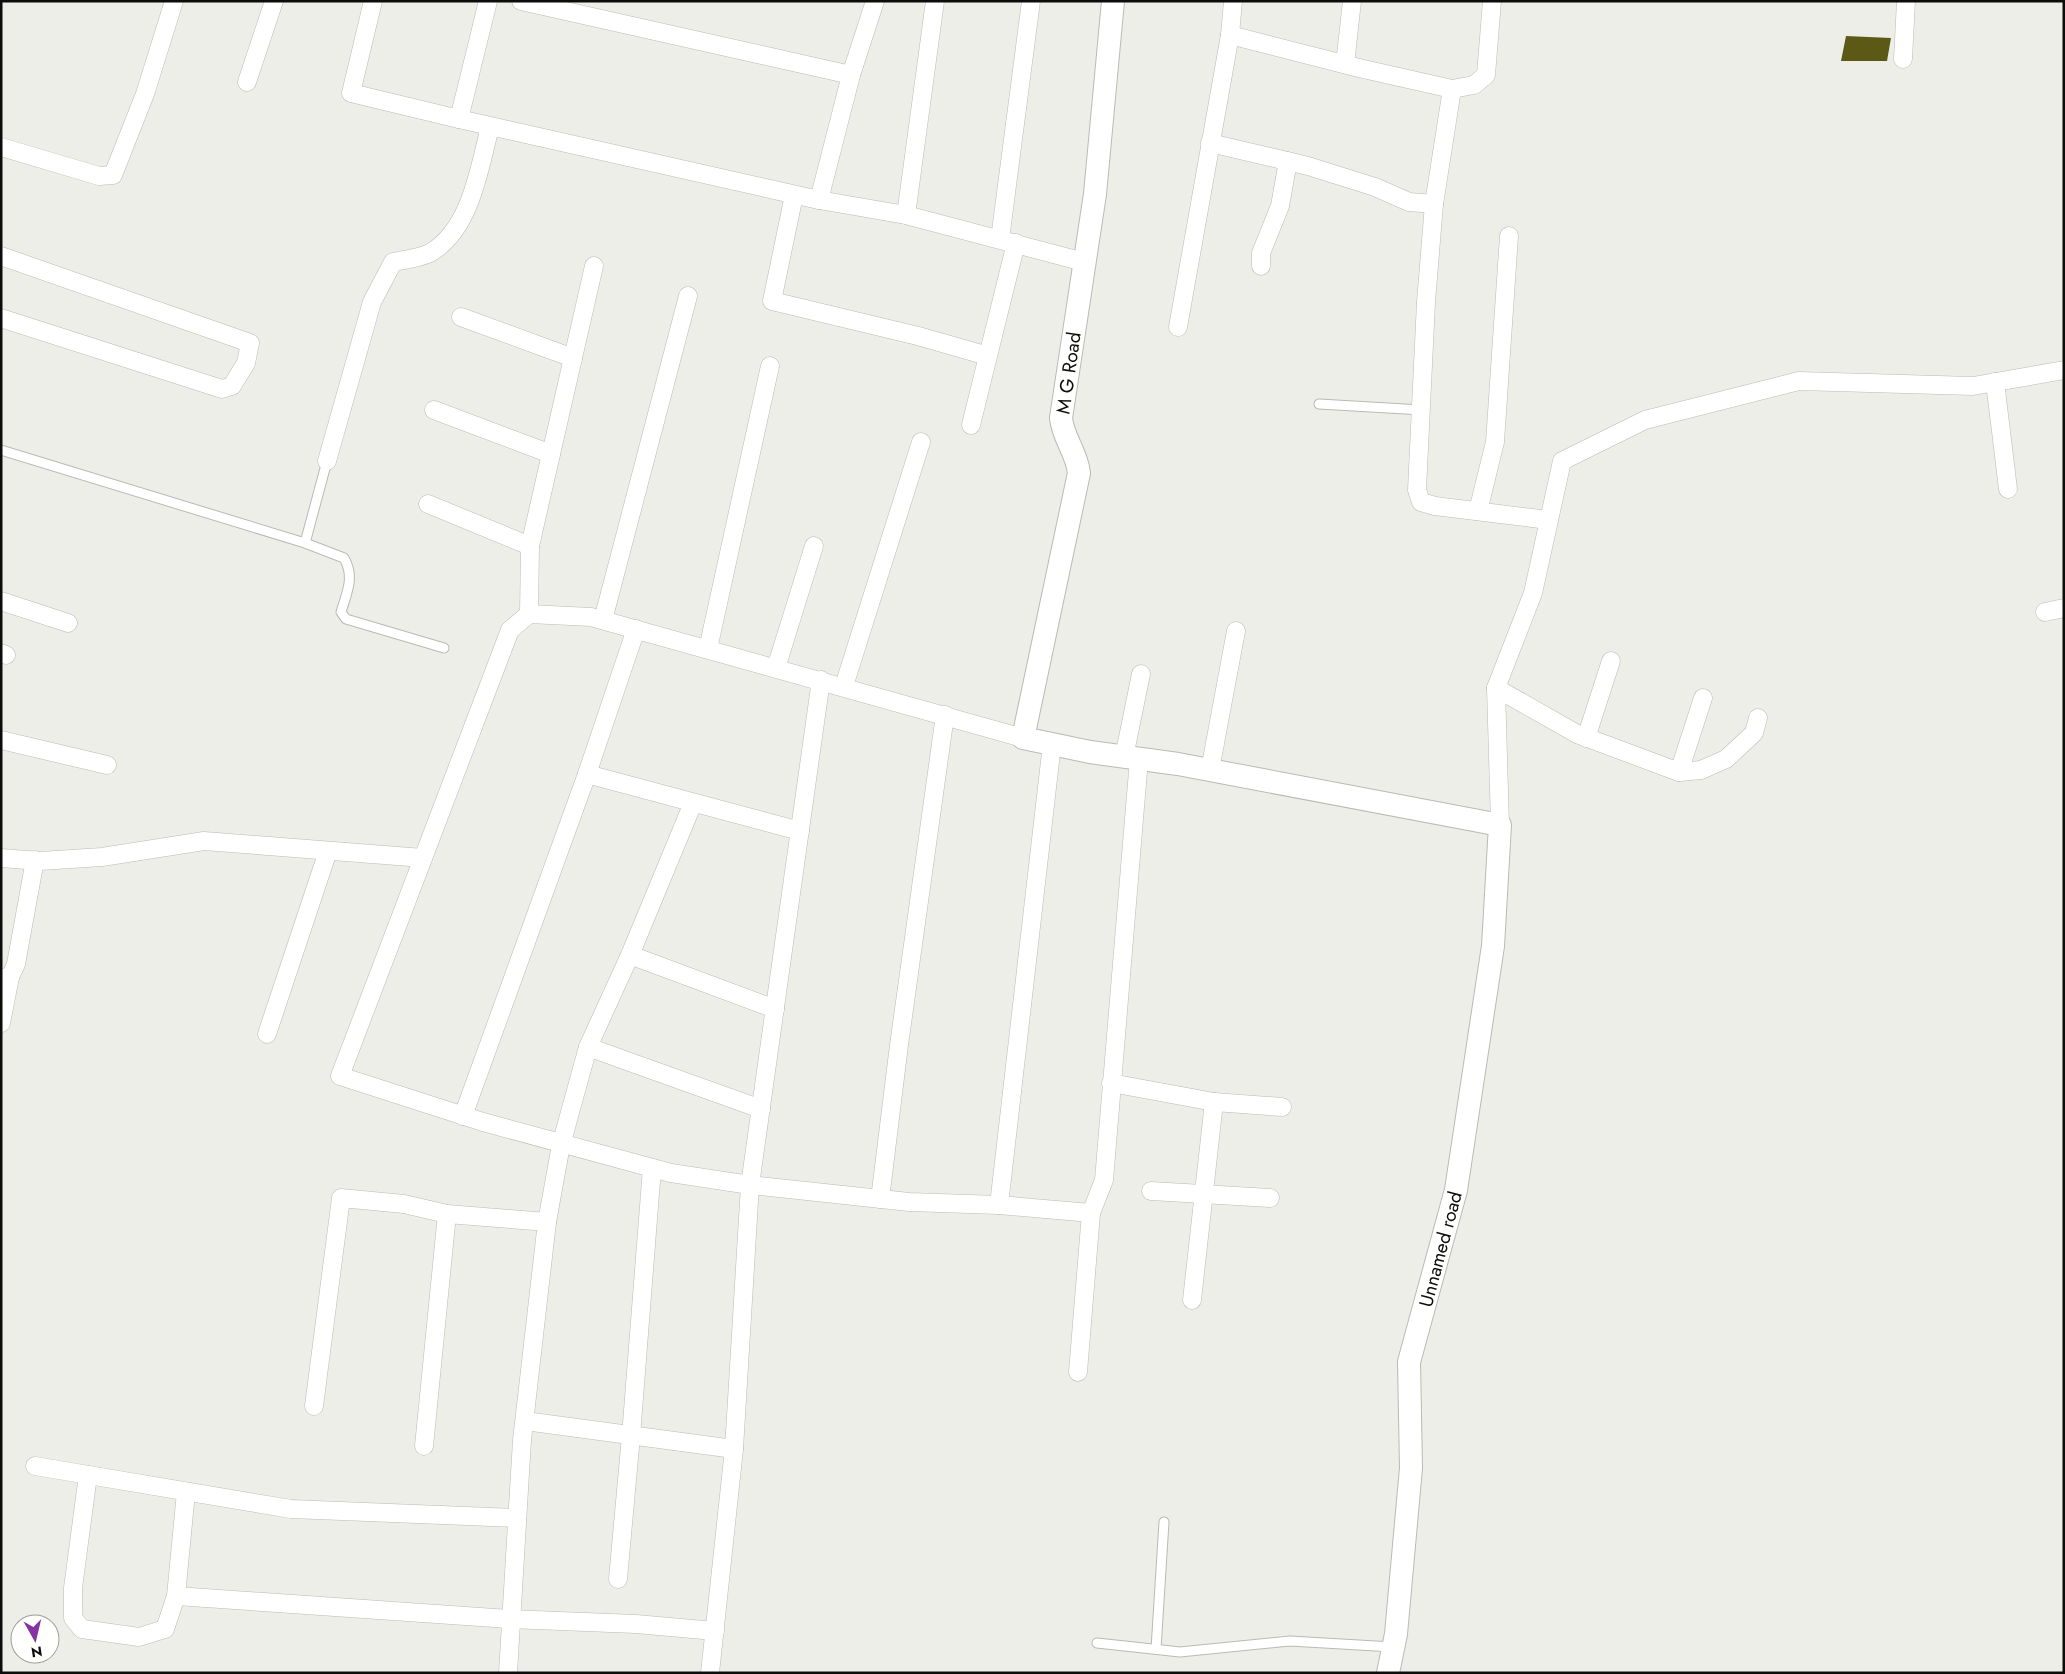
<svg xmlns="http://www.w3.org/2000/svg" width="2065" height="1674" font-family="Jost,sans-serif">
<rect width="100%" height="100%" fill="#eeeee9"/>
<polygon fill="#5c5917" points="1846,36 1891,38 1887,61 1841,61"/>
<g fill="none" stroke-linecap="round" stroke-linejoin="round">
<defs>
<g id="service">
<polyline points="1319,404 1422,410"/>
<polyline points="1,450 305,543 327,461"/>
<path d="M 305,543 L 344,558 C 355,577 347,592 341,612 L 346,619 L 444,648"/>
<polyline points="1097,1643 1180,1652 1290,1641 1393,1647"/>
<polyline points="1156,1649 1164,1522"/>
</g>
<g id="minor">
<polyline points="373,1 351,93 459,119"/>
<polyline points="488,1 459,119 819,200 906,215 1084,262"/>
<polyline points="521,1 851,75"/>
<polyline points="1230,35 1359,68 1452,89 1474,85 1486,75 1492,1"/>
<polyline points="1903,59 1906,1"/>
<polyline points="1345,64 1352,1"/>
<polyline points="247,82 274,1"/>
<polyline points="1452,89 1434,204 1426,302 1417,490 1421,502 1435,506 1548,520"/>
<polyline points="1210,143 1308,166 1375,187 1409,202 1434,204"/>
<polyline points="1,147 99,176 113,175 145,94 174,1"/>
<polyline points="794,195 772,301 918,336 988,356 1016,243"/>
<polyline points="819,200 851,75 875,1"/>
<polyline points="906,215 935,1"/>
<polyline points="1000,239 1031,1"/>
<polyline points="1,256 250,343 246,363 232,386 222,389 1,318"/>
<polyline points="1261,266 1261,253 1280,206 1288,161"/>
<polyline points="461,317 573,358"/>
<polyline points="1178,327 1230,35 1233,1"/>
<polyline points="1995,382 2008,489"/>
<polyline points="434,410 551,454"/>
<polyline points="971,425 988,356"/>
<path d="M 327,461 L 372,302 L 393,262 C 404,260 420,258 430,253 C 471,229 479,169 490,127"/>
<polyline points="428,504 530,546"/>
<polyline points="1478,511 1495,442 1509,236"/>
<polyline points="1,601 68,623"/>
<polyline points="2045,612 2064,608"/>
<polyline points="529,614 530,546 594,266"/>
<polyline points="603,620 688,296"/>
<polyline points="708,649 770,366"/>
<polyline points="1,653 6,655"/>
<polyline points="776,668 814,546"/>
<polyline points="844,686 921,442"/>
<polyline points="1496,688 1577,734 1679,772 1701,770 1726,759 1754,733 1758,718"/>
<polyline points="1023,738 591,617 529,614 510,630 340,1076 483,1122 671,1173 750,1185 909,1202 999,1205 1091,1213 1104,1180 1139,759"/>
<polyline points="1586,738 1611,661"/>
<polyline points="1,740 107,765"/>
<polyline points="1124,757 1141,674"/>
<polyline points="1210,770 1236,631"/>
<polyline points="1679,772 1703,698"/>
<polyline points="587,774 800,831"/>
<polyline points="1500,825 1496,688 1533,593 1562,461 1645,420 1799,381 1973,386 2064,370"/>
<polyline points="1,858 40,861 102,857 204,841 423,858"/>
<polyline points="630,955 775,1009"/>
<polyline points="1,978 10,977 16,964 35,860"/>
<polyline points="1,1023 10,977"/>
<polyline points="267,1034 328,851"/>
<polyline points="588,1047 761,1109"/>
<polyline points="1111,1083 1214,1102 1282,1107"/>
<polyline points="463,1116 587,774 636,629"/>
<polyline points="1151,1191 1270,1198"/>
<polyline points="880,1199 899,1045 945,715"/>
<polyline points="999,1205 1052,744"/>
<polyline points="547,1222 561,1145 588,1047 630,955 693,803"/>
<polyline points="1192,1300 1214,1102"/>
<polyline points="1078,1372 1091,1213"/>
<polyline points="314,1406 341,1198 404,1204 447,1214 547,1222 522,1440 508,1673"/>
<polyline points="525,1421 734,1449"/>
<polyline points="424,1446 447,1214"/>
<polyline points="35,1466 291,1509 517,1518"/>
<polyline points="88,1475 73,1588 73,1618 82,1629 139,1637 165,1629 176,1596 186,1492"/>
<polyline points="618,1579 631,1436 652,1168"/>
<polyline points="176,1596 509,1619 636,1624 715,1631"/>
<polyline points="710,1673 734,1449 750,1185 821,680"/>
</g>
<path id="tertiary" d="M 1113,1 L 1095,194 L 1061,418 C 1063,438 1077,453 1079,473 L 1023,738 L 1090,752 L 1178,764 L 1500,825 L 1493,946 L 1456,1190 L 1409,1362 L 1411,1468 L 1396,1634 L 1388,1673"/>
</defs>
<use href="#service" stroke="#babab5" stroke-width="11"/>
<use href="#minor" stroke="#babab5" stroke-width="19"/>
<use href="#tertiary" stroke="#babab5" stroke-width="24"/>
<use href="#service" stroke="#fff" stroke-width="9"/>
<use href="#minor" stroke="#fff" stroke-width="18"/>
<use href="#tertiary" stroke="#fff" stroke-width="22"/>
</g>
<g text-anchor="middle" stroke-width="5" stroke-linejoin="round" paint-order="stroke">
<g font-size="19" fill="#0c0c0a" stroke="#fffffe">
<text transform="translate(1068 373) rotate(-82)" y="7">M G Road</text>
<text transform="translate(1440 1249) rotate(-75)" y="7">Unnamed road</text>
</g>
</g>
<rect width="2065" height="1674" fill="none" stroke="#0c0c0a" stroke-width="5"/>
<g transform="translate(35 1639) rotate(172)"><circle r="24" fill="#fffffe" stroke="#9e9e9c"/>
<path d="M0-4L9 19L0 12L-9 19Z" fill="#8633a2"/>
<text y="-8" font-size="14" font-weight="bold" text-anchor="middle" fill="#0c0c0a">N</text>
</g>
</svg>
